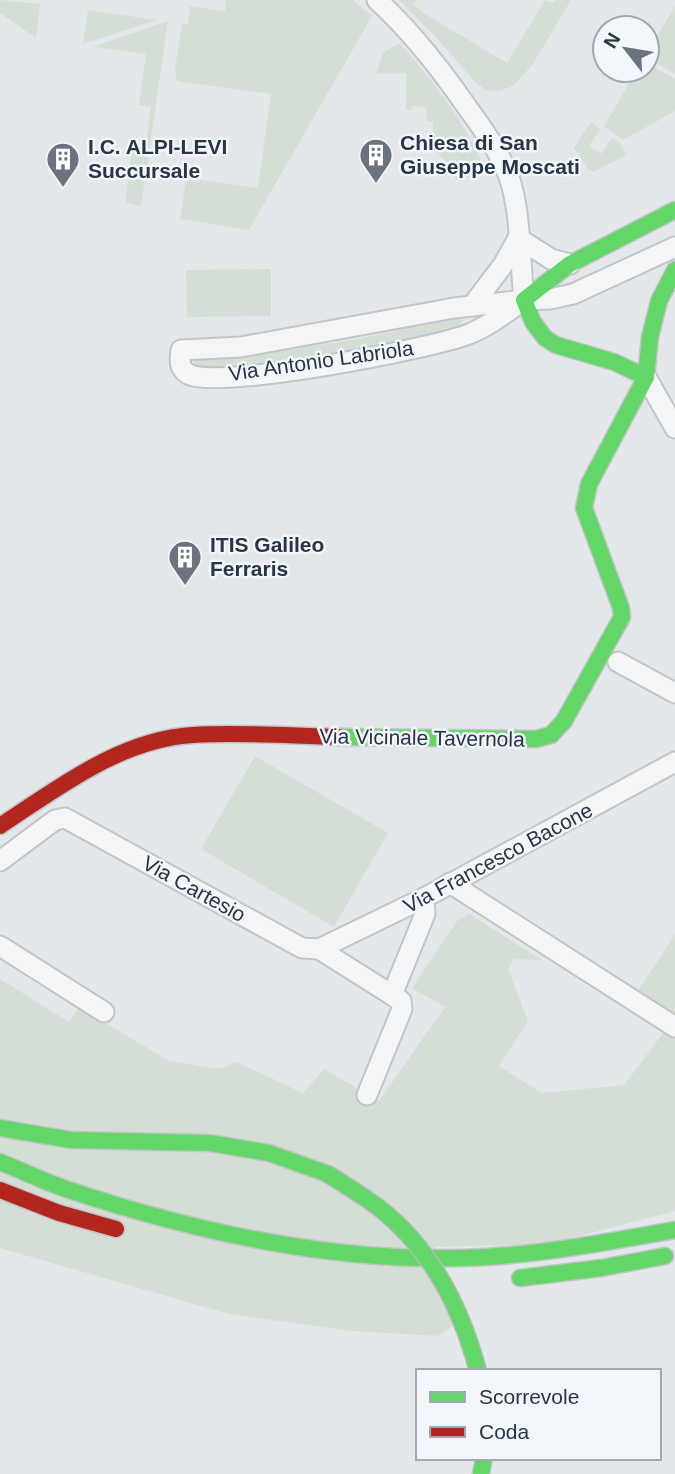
<svg xmlns="http://www.w3.org/2000/svg" width="675" height="1474" font-family="Arial,sans-serif">
<rect width="100%" height="100%" fill="#e4e7ea"/>
<g fill="#d5ded4">
<polygon points="0,0 40,4 36,38 0,13"/>
<polygon points="226,0 353,0 372,16 249,230 180,219 186,178 258,188 271,94 177,81 175,71 182,24 188,24 190,6 225,11"/>
<polygon points="399,0 417,0 414,5 425,14 507,63 545,0 553,3 556,0 571,0 533,64 513,86 499,91 486,90 476,83 434,35"/>
<polygon points="675,6 675,74 647,57 647,53"/>
<polygon points="88,10 157,20 83,44"/>
<polygon points="168,21 146,173 129,171 133,143 146,144 151,107 139,105 146,54 93,47"/>
<path d="M 399,43 C 435,82 466,124 487,173 L 456,180 L 449,164 L 433,149 L 433,122 L 427,121 L 426,107 L 413,106 L 412,110 L 406,110 L 406,73 L 376,74 L 383,53 Z"/>
<polygon points="647,63 675,79 675,111 623,140 604,126 637,70 647,70"/>
<polygon points="591,122 600,129 589,146 601,154 612,138 620,143 626,155 594,172 589,170 574,148"/>
<polygon points="129,175 145,177 141,206 125,203"/>
<polygon points="271,269 271,316 187,317 186,270"/>
<path d="M 457,316 L 463,320 L 460,325 C 375,351 288,364 199,368 L 194,364 L 195,358 C 257,354 317,347 378,335 C 404,330 430,321 457,316 Z"/>
<polygon points="255,756 388,833 334,927 201,849"/>
<polygon points="469,914 542,960 514,959 508,969 528,1021 499,1066 542,1093 624,1085 670,1024 632,1000 675,934 675,1211 549,1244 435,1247 455,1325 437,1336 353,1331 229,1314 0,1248 0,979 69,1022 79,1007 169,1061 220,1069 237,1062 303,1093 324,1069 379,1101 445,1007 412,988 457,921"/>
</g>
<g fill="none" stroke-linecap="round" stroke-linejoin="round">
<defs>
<g id="street">
<path d="M 377,0 C 412,32 440,68 467,107 C 483,129 499,151 509,177 C 521,211 520,262 524,300"/>
<polyline points="518,238 551,259 570,264"/>
<path d="M 524,300 C 507,312 489,326 469,334 C 431,349 218,390 188,374 C 178,368 180,359 181,350 L 241,347 L 454,308 L 524,300 L 550,299 L 573,294 L 675,247"/>
<polyline points="472,306 503,265 518,238"/>
<polyline points="646,377 675,428"/>
<polyline points="618,662 675,693"/>
<polyline points="0,861 55,820 65,818 302,948 319,949 392,995 401,1001 402,1009 367,1095"/>
<polyline points="450,883 675,1027"/>
<polyline points="0,946 104,1012"/>
<polyline points="319,949 424,898 675,762"/>
<polyline points="392,995 425,914 424,898"/>
</g>
<g id="fast">
<polyline points="646,377 614,362 556,345 545,338 533,322 524,300 570,264 675,210"/>
<polyline points="339,737 536,739 551,735 564,721 622,617 621,608 584,508 589,484 646,377 650,337 659,301 675,270"/>
<polyline points="0,1128 71,1140 210,1143 269,1153 328,1174"/>
<path d="M 0,1162 C 23,1171 45,1182 69,1190 C 201,1234 346,1265 486,1257 C 550,1253 612,1241 675,1230"/>
<polyline points="520,1278 601,1268 665,1256"/>
<polyline points="481,1474 484,1458"/>
</g>
<g id="jam">
<path d="M 0,826 C 58,788 121,739 193,735 C 241,732 291,736 339,737"/>
<polyline points="0,1190 59,1213 116,1229"/>
</g>
</defs>
<use href="#street" stroke="#c2c5c8" stroke-width="23"/>
<use href="#fast" stroke="#c2c5c8" stroke-width="19"/>
<use href="#jam" stroke="#c2c5c8" stroke-width="19"/>
<use href="#street" stroke="#f3f5f6" stroke-width="19"/>
<use href="#fast" stroke="#63d668" stroke-width="16"/>
<use href="#jam" stroke="#b3261e" stroke-width="16"/>
<defs>
<path id="fast-bridge" d="M 328,1174 C 345,1185 362,1195 378,1207 C 431,1248 461,1307 478,1371"/>
</defs>
<use href="#fast-bridge" stroke="#b6babf" stroke-width="19" stroke-linecap="butt"/>
<use href="#fast-bridge" stroke="#63d668" stroke-width="16"/>
</g>
<defs>
<symbol id="building-pin" viewBox="-11 -11 22 30"><path d="M0 17L-7.5 6A9.5 9.5 0 1 1 7.5 6Z" fill="#6a737f" stroke="#f2f5f9"/><path d="M-4-6H4V6H1V3H-1V6H-4ZM-2.5-4.3h1.7v1.8h-1.7ZM.8-4.3h1.7v1.8H.8ZM-2.5-1h1.7V.8h-1.7ZM.8-1h1.7V.8H.8Z" fill="#fff"/></symbol>
</defs>
<g fill-rule="evenodd">
<use href="#building-pin" x="357" y="136" width="38" height="52"/>
<use href="#building-pin" x="44" y="140" width="38" height="52"/>
<use href="#building-pin" x="166" y="538" width="38" height="52"/>
</g>
<g text-anchor="middle" stroke-width="5" stroke-linejoin="round" paint-order="stroke">
<g font-size="21" font-weight="bold" fill="#283545" stroke="#f2f5f9" text-anchor="start">
<text x="400" y="150">Chiesa di San<tspan x="400" dy="24">Giuseppe Moscati</tspan></text>
<text x="88" y="154">I.C. ALPI-LEVI<tspan x="88" dy="24">Succursale</tspan></text>
<text x="210" y="552">ITIS Galileo<tspan x="210" dy="24">Ferraris</tspan></text>
</g>
<g font-size="21" fill="#283545" stroke="#f2f5f9">
<text transform="translate(321 361) rotate(-8)" y="7">Via Antonio Labriola</text>
<text transform="translate(422 738) rotate(1)" y="7">Via Vicinale Tavernola</text>
<text transform="translate(498 858) rotate(-28)" y="7">Via Francesco Bacone</text>
<text transform="translate(194 889) rotate(29)" y="7">Via Cartesio</text>
</g>
</g>
<rect x="416" y="1369" width="245" height="91" fill="#f2f5f9" stroke="#a1a8b1" stroke-width="2"/>
<rect x="430" y="1392" width="35" height="10" fill="#63d668" stroke="#a1a8b1" stroke-width="2"/>
<text x="479" y="1404" font-size="21" fill="#283545">Scorrevole</text>
<rect x="430" y="1427" width="35" height="10" fill="#b3261e" stroke="#a1a8b1" stroke-width="2"/>
<text x="479" y="1439" font-size="21" fill="#283545">Coda</text>
<g transform="translate(626 49) rotate(301)"><circle r="33" fill="#f2f5f9" stroke="#a1a8b1" stroke-width="2"/>
<path d="M0-5L12 26L0 18L-12 26Z" fill="#6a737f"/>
<text y="-10" font-size="19" font-weight="bold" text-anchor="middle" fill="#283545">N</text>
</g>
</svg>
